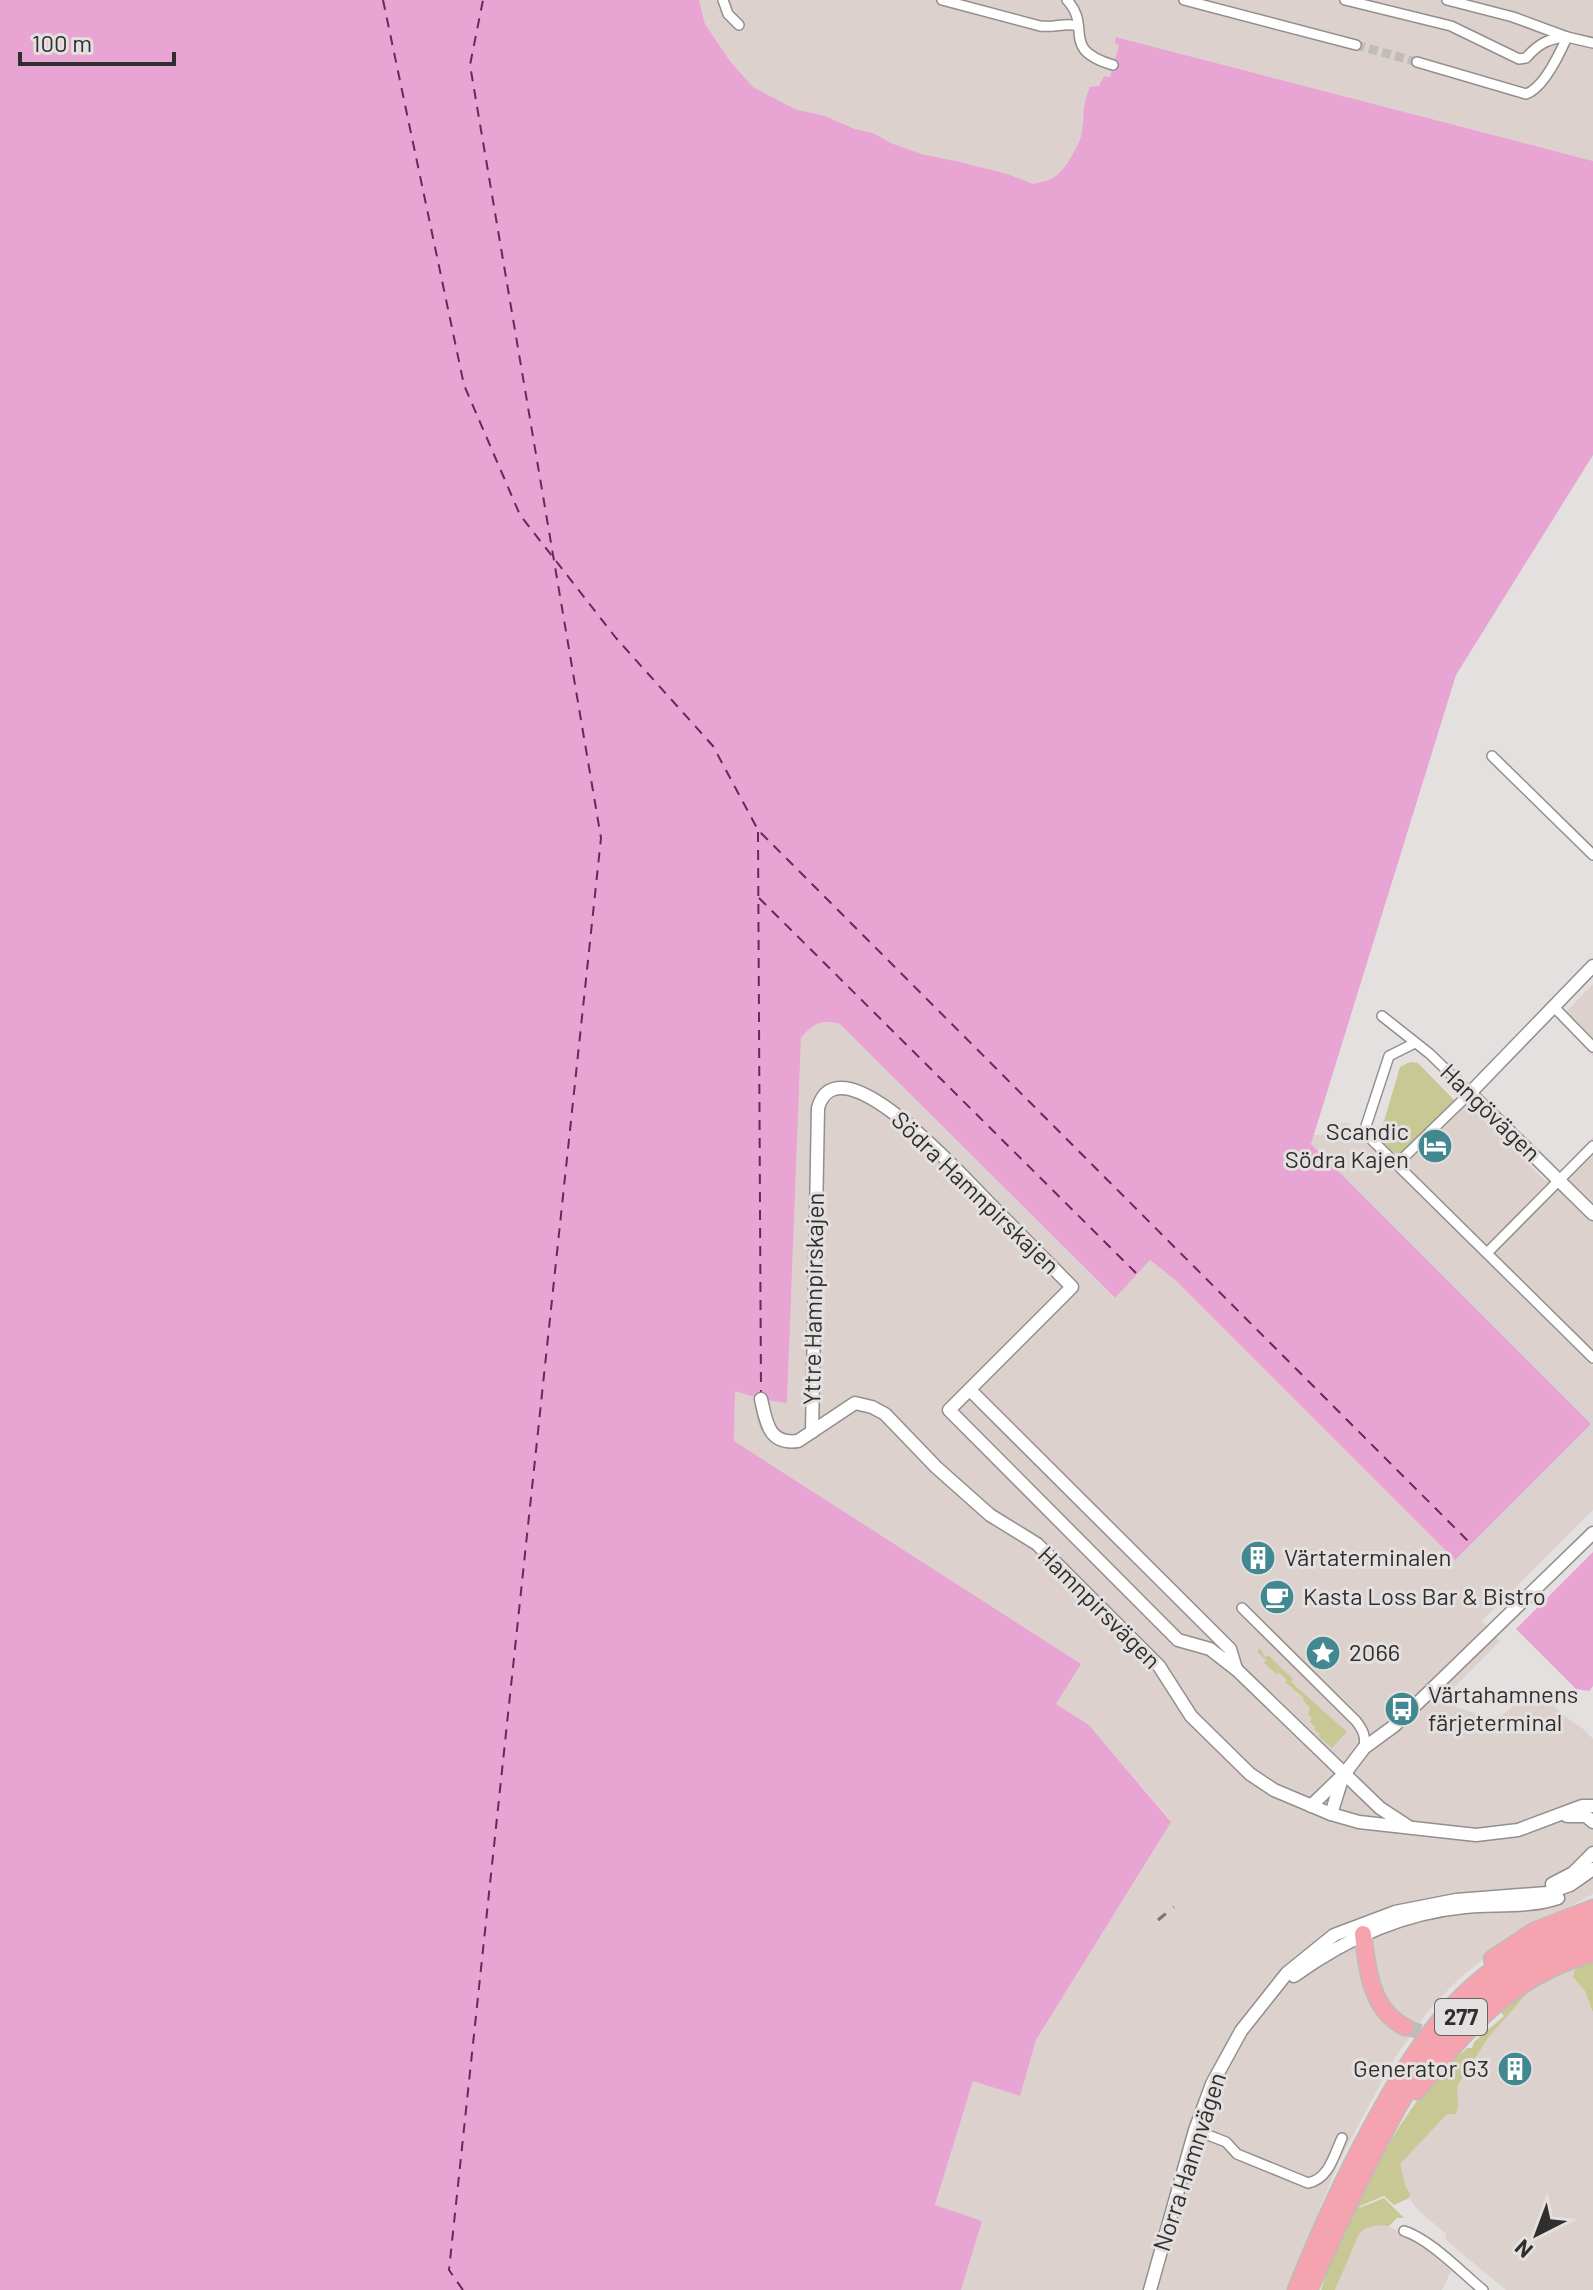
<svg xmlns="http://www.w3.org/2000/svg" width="1593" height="2290" font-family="Barlow,sans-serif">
<rect width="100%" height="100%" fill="#e4e0df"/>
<g fill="#ddd1cd">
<polygon points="699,0 1593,0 1593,161 1117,37 1119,45 1110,78 1099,86 1082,115 1082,133 1075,151 1056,177 1033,184 1008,174 956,161 921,154 891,143 873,133 855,129 825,116 795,109 753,87 730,61 705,24"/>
<polygon points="1593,984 1593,1056 1558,1020"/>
<polygon points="829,1021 840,1024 859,1042 1114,1298 1150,1260 1175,1280 1455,1560 1311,1144 1314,1135 1321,1135 1346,1122 1396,1173 1468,1103 1545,1181 1562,1170 1593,1137 1593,1364 1591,1364 1593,1366 1593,1510 1482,1621 1500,1641 1440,1702 1496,1720 1535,1688 1563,1715 1583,1729 1593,1739 1593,1894 1500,1945 1460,1978 1431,2007 1394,2059 1339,2161 1287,2290 961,2290 981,2221 935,2206 973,2080 1020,2095 1036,2040 1171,1821 1089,1725 1056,1704 1080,1664 734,1441 735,1390 761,1399 787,1402 801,1038 810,1026"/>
<polygon points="1593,1962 1593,2290 1506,2290 1446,2240 1446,2234 1416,2208 1392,2173 1454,2099 1457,2086 1485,2042 1520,2000 1530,1990 1555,1976"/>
<polygon points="1350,2225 1388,2226 1418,2242 1451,2271 1442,2290 1325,2290"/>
</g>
<g fill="#c7c893">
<path d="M 1410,1062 L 1418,1063 L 1454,1100 L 1455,1103 L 1400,1156 C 1388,1148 1377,1143 1376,1127 L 1382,1128 L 1400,1067 Z"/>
<polygon points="1260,1648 1265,1657 1268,1655 1293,1679 1291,1682 1347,1732 1332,1748 1318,1736 1320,1734 1314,1729 1315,1727 1310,1722 1312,1718 1308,1714 1310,1708 1303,1700 1304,1698 1285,1682 1287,1680 1278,1672 1276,1674 1264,1663 1266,1660 1257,1652"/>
<polygon points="1593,1962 1593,2012 1585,1991 1573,1977 1576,1967"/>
<path d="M 1530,1990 L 1488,2038 L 1457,2086 L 1458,2106 L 1456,2114 L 1447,2114 L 1400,2164 L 1406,2188 L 1410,2193 L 1409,2198 L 1394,2205 L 1384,2196 L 1360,2206 L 1359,2208 L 1384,2198 L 1404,2218 L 1397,2218 L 1389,2226 C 1376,2226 1369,2224 1359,2234 L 1335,2290 L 1321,2290 C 1343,2220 1386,2140 1431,2082 C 1436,2076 1442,2068 1448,2063 C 1454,2057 1462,2054 1467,2048 L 1472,2048 L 1474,2042 L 1504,2016 L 1500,2011 Z"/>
</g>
<g fill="#e8a5d3">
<path d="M 0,0 L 699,0 L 705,24 L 730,61 L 753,87 L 795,109 L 825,116 L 855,129 L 873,133 L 891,143 L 921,154 L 956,161 L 1008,174 L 1033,184 C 1040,182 1052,180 1057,175 C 1066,167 1081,143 1082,131 C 1084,113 1082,106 1090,87 L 1099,86 L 1104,76 L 1110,77 L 1119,45 L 1115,43 L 1116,37 L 1593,161 L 1593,455 L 1456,675 L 1311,1144 L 1591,1424 L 1455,1560 L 1175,1280 L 1150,1260 L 1115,1298 L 840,1024 C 822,1019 812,1024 801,1038 L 787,1403 L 761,1399 L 735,1391 L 734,1441 L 1081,1664 L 1056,1704 L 1089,1725 L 1171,1822 L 1036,2040 L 1020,2096 L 973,2081 L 935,2205 L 982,2221 L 961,2290 L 0,2290 Z"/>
<polygon points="1593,1552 1593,1686 1589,1691 1576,1689 1516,1629"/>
</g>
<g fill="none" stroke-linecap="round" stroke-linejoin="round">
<g stroke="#70235d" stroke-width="2" stroke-dasharray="10 8" stroke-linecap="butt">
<polyline points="383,0 464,385 520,515 552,556"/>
<polyline points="556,561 616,638 713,746 758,830 1471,1544"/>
<polyline points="758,832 761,1394"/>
<polyline points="759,898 1136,1273"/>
<polyline points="463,2290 449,2270 601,838 470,65 483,0"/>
</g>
<polyline stroke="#c0bcbc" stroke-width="9" stroke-dasharray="9 4.5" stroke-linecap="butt" points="1356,45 1417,62"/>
<polyline stroke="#c0bcbc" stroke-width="16" stroke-dasharray="16 8" stroke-linecap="butt" points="1405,2027 1424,2033 1443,2033"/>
<defs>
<g id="street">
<polyline points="723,0 728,14 739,25"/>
<path d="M 942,0 L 1040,26 C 1054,28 1067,22 1078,26"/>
<path d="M 1067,0 C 1093,28 1059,49 1113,65"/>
<polyline points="1184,0 1356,45"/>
<path d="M 1345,0 L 1451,26 L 1519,59 L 1526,58 C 1538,44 1549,38 1567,37"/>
<polyline points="1447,0 1513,17 1567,37 1593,43"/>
<path d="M 1417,62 L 1526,94 C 1544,88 1560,53 1567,37"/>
<polyline points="1492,756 1593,855"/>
<polyline points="1553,1006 1593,1047"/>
<polyline points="1382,1016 1430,1054 1470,1093 1397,1164"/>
<polyline points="1415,1043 1389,1056 1366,1126 1372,1140 1593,1358"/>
<polyline points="1487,1253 1593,1146"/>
<path d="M 1242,1608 L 1356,1721 C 1363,1730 1366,1736 1364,1748"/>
<path d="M 1195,2130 L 1226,2142 L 1237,2154 L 1308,2183 C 1329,2179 1334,2155 1342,2138"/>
<path d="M 1404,2231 C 1430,2239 1461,2272 1483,2290"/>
</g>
<g id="secondary">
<polyline points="1593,966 1470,1093 1593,1214"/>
<polyline points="970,1390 1230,1649 1236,1669"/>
<path d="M 761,1399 C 766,1421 768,1445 798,1441 L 855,1403 L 872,1407 L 885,1414 L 936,1467 L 990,1515 L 1037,1544 L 1159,1666 L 1191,1716 L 1250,1774 L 1274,1790 L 1331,1814 L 1359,1822 L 1476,1835 L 1518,1830 L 1582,1806 L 1593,1806"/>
<path d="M 812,1432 L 818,1108 C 838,1036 965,1179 986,1200 C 1015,1229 1043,1258 1072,1287 L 949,1410 L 1178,1640 L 1210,1649 L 1237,1670 L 1380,1808 L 1409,1827"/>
<polyline points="1311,1806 1345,1773 1364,1748 1394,1726 1593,1533"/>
<polyline points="1331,1814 1342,1779"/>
<polyline points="1567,1816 1586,1816 1593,1822"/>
<polyline points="1552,1884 1573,1873 1593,1853"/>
<path d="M 1294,1976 C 1345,1939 1401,1913 1465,1907 C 1497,1904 1527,1908 1558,1898"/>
<polyline points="1150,2290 1195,2130 1212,2084 1241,2031 1287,1973 1334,1935 1395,1912 1456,1900 1547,1893 1570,1885 1593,1869"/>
</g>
<g id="highway">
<path d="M 1363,1934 C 1367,1969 1371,2010 1405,2027"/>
<polyline points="1492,1959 1534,1931 1593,1908"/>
<path d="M 1417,2091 C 1468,2027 1511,1976 1593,1953"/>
<path d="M 1296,2290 C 1318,2235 1342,2181 1371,2128 C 1424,2029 1478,1953 1593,1922"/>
<path d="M 1309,2290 C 1335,2232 1361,2175 1391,2120 C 1417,2072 1446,2023 1490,1989 C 1521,1965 1556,1950 1593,1937"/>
</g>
</defs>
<use href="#street" stroke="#928f8d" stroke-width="12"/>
<use href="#secondary" stroke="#928f8d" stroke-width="15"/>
<use href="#highway" stroke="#bdbcbc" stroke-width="19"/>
<use href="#street" stroke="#fff" stroke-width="9"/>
<use href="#secondary" stroke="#fff" stroke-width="12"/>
<use href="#highway" stroke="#f5a4af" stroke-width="16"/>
<polyline stroke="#787575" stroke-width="3" stroke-dasharray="10 10" stroke-linecap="butt" points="1158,1920 1174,1907"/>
</g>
<defs>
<symbol id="hotel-disc" viewBox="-11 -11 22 22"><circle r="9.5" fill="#418890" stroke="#e4e0df"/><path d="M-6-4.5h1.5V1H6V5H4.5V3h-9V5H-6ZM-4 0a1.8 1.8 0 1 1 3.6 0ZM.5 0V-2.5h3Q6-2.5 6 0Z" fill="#fff"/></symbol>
<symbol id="building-disc" viewBox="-11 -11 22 22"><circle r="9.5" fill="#418890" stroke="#e4e0df"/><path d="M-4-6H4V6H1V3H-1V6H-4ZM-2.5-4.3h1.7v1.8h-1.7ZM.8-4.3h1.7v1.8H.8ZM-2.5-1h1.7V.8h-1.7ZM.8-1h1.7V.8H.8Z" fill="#fff"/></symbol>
<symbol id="cafe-disc" viewBox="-11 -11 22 22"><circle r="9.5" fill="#418890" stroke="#e4e0df"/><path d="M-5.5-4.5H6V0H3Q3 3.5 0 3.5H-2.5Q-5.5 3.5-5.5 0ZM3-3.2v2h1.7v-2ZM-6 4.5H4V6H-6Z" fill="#fff"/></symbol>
<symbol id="sight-disc" viewBox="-11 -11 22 22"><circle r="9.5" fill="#418890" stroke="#e4e0df"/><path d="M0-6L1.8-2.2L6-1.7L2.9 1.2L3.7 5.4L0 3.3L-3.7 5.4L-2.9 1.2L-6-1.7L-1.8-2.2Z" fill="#fff"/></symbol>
<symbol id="bus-disc" viewBox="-11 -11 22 22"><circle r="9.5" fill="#418890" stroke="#e4e0df"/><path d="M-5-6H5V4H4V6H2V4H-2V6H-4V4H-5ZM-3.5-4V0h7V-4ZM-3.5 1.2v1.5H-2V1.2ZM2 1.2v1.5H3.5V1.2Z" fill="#fff"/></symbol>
</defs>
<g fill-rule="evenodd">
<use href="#hotel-disc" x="1415" y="1126" width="40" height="40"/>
<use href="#building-disc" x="1238" y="1538" width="40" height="40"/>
<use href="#cafe-disc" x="1257" y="1577" width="40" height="40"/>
<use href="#sight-disc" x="1303" y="1633" width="40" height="40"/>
<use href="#bus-disc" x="1382" y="1689" width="40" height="40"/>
<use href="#building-disc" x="1495" y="2049" width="40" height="40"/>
</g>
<g text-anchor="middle" stroke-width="6" stroke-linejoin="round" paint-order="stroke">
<rect fill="#e4e0df" stroke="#666363" stroke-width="2" x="1435" y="1999" width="52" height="36" rx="6"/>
<g font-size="22" font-weight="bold" fill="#302e2e">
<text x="1461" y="2025">277</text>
</g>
<g font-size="24" fill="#302e2e" stroke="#e4e0df">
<text transform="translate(1490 1113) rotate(44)" y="8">Hangövägen</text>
<text transform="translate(975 1193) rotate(44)" y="8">Södra Hamnpirskajen</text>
<text transform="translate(814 1299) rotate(-89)" y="8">Yttre Hamnpirskajen</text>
<text transform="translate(1099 1608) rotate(45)" y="8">Hamnpirsvägen</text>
<text transform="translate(1190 2162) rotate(-72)" y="8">Norra Hamnvägen</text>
</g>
<g font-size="24" fill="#302e2e" stroke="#e4e0df" text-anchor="start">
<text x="1409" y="1140" text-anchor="end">Scandic<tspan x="1409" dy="28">Södra Kajen</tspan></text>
<text x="1284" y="1566">Värtaterminalen</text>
<text x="1303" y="1605">Kasta Loss Bar &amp; Bistro</text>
<text x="1349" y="1661">2066</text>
<text x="1428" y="1703">Värtahamnens<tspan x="1428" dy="28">färjeterminal</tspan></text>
<text x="1489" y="2077" text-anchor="end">Generator G3</text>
</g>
</g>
<g transform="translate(1537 2234) rotate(222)" stroke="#e4e0df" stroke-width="6" paint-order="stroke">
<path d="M0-6L14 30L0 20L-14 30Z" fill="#302e2e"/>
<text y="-12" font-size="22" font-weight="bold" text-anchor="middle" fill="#302e2e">N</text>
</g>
<path d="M20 52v12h154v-12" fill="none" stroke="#302e2e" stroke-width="4"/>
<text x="32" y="52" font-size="24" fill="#302e2e" stroke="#e4e0df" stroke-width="6" paint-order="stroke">100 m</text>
</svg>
